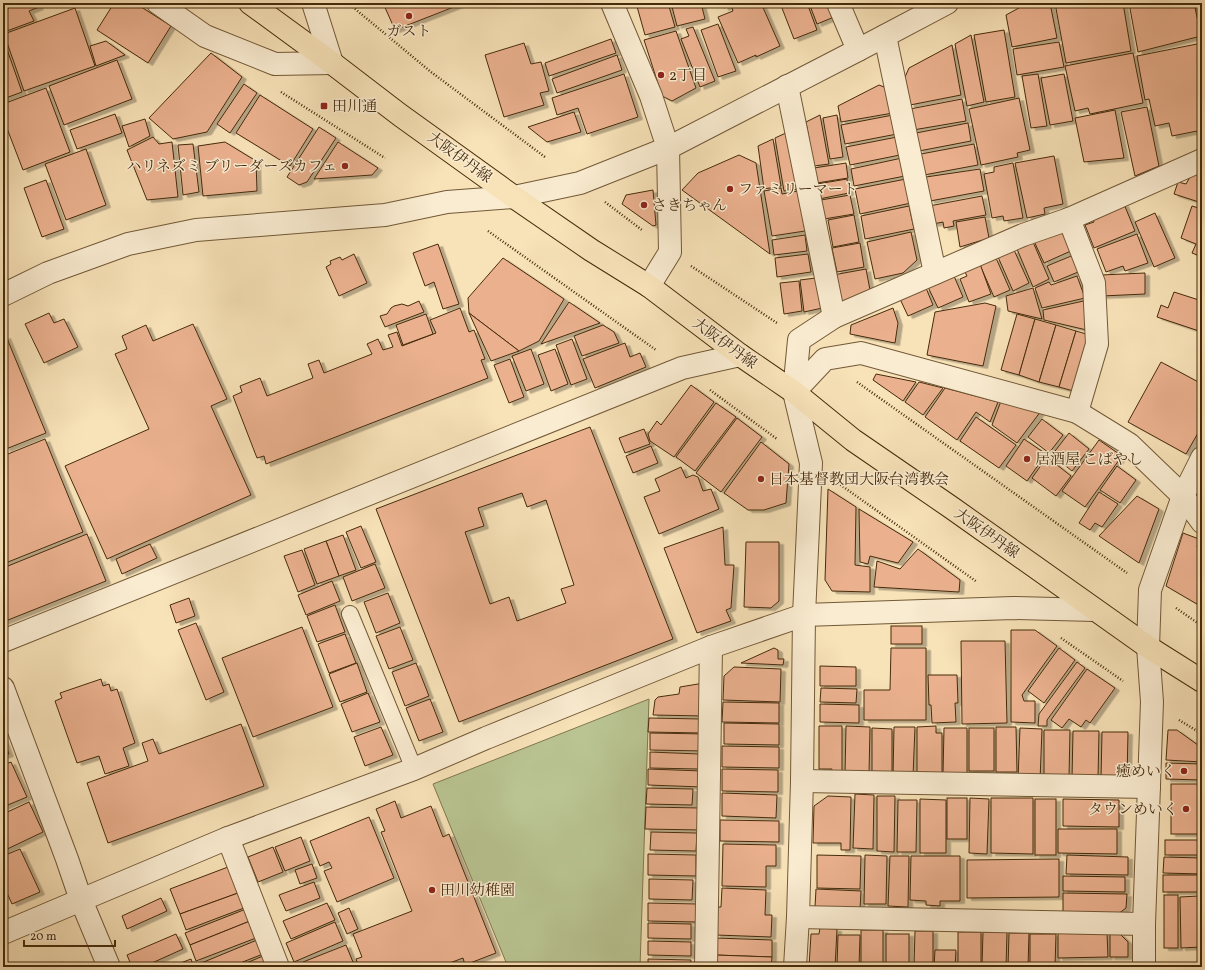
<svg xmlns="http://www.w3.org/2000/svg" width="1205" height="970" font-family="Vollkorn,'Noto Serif JP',serif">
<defs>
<filter id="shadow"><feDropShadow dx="4.5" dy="2.5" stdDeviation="0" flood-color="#0004"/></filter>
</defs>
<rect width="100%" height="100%" fill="#f8e2b8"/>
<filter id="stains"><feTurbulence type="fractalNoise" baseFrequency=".005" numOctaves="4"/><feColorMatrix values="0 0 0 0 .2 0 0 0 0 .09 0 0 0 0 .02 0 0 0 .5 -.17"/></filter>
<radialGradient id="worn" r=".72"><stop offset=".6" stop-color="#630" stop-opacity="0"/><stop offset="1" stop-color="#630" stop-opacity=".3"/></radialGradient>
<polygon fill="#b9c492" stroke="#80784f" points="649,699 640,967 508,967 433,784"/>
<g fill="#ebb18f" stroke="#462b0c" fill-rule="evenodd" filter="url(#shadow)">
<polygon points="3,3 13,3 3,7"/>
<polygon points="21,3 37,3 39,7 29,11 34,21 4,32 3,10"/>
<polygon points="114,3 135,3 171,26 148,63 97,30"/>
<polygon points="383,3 464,3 395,30"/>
<polygon points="636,3 668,3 675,27 645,35"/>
<polygon points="671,3 701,3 705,19 677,26"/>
<polygon points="723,3 737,3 724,8"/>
<polygon points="744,3 761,3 780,46 756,57 756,55 738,63 718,17 733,11 732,8"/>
<polygon points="780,3 807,3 817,30 794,39"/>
<polygon points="809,3 829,3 834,17 817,24"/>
<polygon points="1028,3 1050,3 1057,38 1012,47 1006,15"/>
<polygon points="1055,3 1123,3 1131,51 1066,63"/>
<polygon points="1129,3 1194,3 1201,36 1138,52"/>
<polygon points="75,8 95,66 24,91 4,34"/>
<polygon points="718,24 736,71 718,77 701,30"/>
<polygon points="693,27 715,81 700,87 681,39 689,36 686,29"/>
<polygon points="1004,30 1015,97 986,102 974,35"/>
<polygon points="676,31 696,88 672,101 662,96 644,40"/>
<polygon points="971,35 984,102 967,106 955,44"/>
<polygon points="3,38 22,92 3,99"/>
<polygon points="611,39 616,53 549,76 545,63"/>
<polygon points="106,41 125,55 96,66 90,46"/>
<polygon points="1059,42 1064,67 1017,75 1013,49"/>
<polygon points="524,43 531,64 541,62 549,91 540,93 544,105 504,117 485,55"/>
<polygon points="1202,43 1202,92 1200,92 1202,102 1202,130 1172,136 1169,123 1155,126 1149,99 1145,100 1137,56"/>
<polygon points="952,45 961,95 910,105 905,77 909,68"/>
<polygon points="211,53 242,77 207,132 173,139 149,118"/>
<polygon points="1133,53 1143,103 1090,114 1088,108 1075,111 1065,66"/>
<polygon points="617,55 622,70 557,93 552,79"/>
<polygon points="117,60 132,99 64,125 49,86"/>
<polygon points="624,74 638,117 587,134 578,108 557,115 552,98"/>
<polygon points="1038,74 1047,126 1031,128 1022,76"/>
<polygon points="1064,74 1073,121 1050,125 1041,78"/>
<polygon points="244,84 257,93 230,133 217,124"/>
<polygon points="879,85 889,89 893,113 841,122 838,106"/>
<polygon points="46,88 70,152 23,170 3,118 3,104"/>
<polygon points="260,95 313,129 290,166 236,133"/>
<polygon points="1019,98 1030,150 1017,153 1018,157 981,165 969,109"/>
<polygon points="962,99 966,121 913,130 910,109"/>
<polygon points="1147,107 1159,166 1135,176 1121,112"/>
<polygon points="1115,110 1124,158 1084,162 1075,118"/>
<polygon points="574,112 581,132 547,142 528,127"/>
<polygon points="115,114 122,133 77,149 70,130"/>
<polygon points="820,115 829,164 814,166 806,122"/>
<polygon points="837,115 843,157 830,159 823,118"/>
<polygon points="893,115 897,134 845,144 841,125"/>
<polygon points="145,119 150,136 129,147 122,126"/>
<polygon points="968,123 971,141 919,151 916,133"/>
<polygon points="319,127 336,138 307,182 299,185 287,177"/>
<polygon points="788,132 798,189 784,191 775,138"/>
<polygon points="153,137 159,144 172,142 178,197 147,200 127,150"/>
<polygon points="897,137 900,155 850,165 846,147"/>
<polygon points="773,139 781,186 764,189 758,146"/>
<polygon points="225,142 256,161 257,191 203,196 198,146"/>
<polygon points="338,142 378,168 372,175 314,179"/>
<polygon points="193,144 199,192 183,195 178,145"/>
<polygon points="974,144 978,165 924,175 921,154"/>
<polygon points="86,149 106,205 66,220 45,164"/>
<polygon points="739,155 756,163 770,254 682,190 698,173"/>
<polygon points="1054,156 1063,204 1044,208 1045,214 1027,218 1015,163"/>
<polygon points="902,158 905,176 854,186 851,169"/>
<polygon points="846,163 848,178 817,183 814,168"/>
<polygon points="1013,163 1023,218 1004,221 1003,216 992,218 984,174 994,172 994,167"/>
<polygon points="980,169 984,191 930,201 926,177"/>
<polygon points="1202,171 1202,203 1174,194 1178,182 1186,184 1190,177"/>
<polygon points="847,179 849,193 819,199 817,184"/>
<polygon points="906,179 911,203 860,214 855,189"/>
<polygon points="46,180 64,229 42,237 24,188"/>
<polygon points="781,188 782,194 798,191 805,231 772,236 764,191"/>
<polygon points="653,190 656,225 653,226 622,204 626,195"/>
<polygon points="850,195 854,214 824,219 821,200"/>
<polygon points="982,196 986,215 953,221 954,226 944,228 943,222 933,224 929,206"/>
<polygon points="1124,204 1135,231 1094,248 1085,225 1094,222 1092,217"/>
<polygon points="909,206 914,229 865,239 861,216"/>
<polygon points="1192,206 1202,209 1202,257 1192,253 1196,244 1181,238"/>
<polygon points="1155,213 1175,258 1154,267 1135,222"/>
<polygon points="854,215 859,242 833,247 828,220"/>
<polygon points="985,217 989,238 960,247 956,222"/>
<polygon points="911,232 917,260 903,273 875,279 867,242"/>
<polygon points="1058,232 1065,235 1073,250 1044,263 1034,241"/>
<polygon points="1137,234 1148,263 1125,271 1123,266 1106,272 1097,249"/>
<polygon points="805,235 807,251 774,255 772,240"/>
<polygon points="1033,242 1049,279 1033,287 1017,249"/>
<polygon points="860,243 864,267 837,272 832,248"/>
<polygon points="438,244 459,304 443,309 434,282 425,286 413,253"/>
<polygon points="1014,250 1029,283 1013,291 998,257"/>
<polygon points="354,254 367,283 339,296 326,267 331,264 330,261 340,257 342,260"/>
<polygon points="808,254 811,272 777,277 775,258"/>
<polygon points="1076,254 1083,270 1054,282 1047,266"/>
<polygon points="503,258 564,299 539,341 519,351 469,313 468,298"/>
<polygon points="996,258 1010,290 994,297 980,265"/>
<polygon points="980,264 991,294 969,302 960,279 967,276 964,270"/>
<polygon points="866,269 870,290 839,303 833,275"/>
<polygon points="1145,273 1145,294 1102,296 1101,275"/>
<polygon points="954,276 963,297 938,308 928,287"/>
<polygon points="1077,276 1085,298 1042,308 1035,288 1049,282 1051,285"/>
<polygon points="824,277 827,307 804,312 800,280"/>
<polygon points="799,281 802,311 784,314 780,283"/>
<polygon points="926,288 933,305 908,316 900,299"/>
<polygon points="1033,288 1042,319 1008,311 1006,296"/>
<polygon points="1174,292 1202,301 1202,332 1157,317 1161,305 1168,308"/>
<polygon points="1088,300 1091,331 1044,320 1043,310"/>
<polygon points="419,301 424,312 385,327 380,316 387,314 391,308 394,306 402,304 408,306"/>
<polygon points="569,302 600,323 541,344"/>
<polygon points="985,303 996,306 983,366 927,355 935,312"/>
<polygon points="460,308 469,332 474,330 485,359 481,360 488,378 266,464 264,456 257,458 233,396 242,392 240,386 260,378 267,396 313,378 308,364 319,360 324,373 372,354 367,344 378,339 383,350 393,347 388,335 397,332 402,346 436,333 430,320"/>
<polygon points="893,308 898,323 895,343 850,334 851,325"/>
<polygon points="49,313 54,323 64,319 78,347 44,363 25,324"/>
<polygon points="469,313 519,351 491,361"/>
<polygon points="426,314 433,334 403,345 396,325"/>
<polygon points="1017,314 1035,319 1019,375 1001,370"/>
<polygon points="1035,319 1056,325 1039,382 1019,375"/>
<polygon points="193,324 227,399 211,406 251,495 107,559 65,466 149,429 115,354 127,349 122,336 146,325 153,341"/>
<polygon points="603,325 614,332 619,343 582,356 574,336"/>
<polygon points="1056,325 1076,331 1059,387 1039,382"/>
<polygon points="1076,331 1093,336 1077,392 1059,387"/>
<polygon points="6,336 46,433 6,449 3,440 3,337"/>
<polygon points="572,339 587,379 571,385 556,345"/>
<polygon points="625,343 630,357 640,353 646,367 595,388 583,359"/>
<polygon points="531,349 544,384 526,391 512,356"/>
<polygon points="555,349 568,384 551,391 538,355"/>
<polygon points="510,359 524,397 509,403 494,365"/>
<polygon points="1161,362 1202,384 1202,426 1186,454 1128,422"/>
<polygon points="876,374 916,382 903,401 873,380"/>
<polygon points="919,382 943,388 923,415 905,402"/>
<polygon points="691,385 714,402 674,457 650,441 648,434 657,421 661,425"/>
<polygon points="945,388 998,402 990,422 976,412 957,440 925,417"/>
<polygon points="1001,401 1041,411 1017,443 992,425"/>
<polygon points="716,403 736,417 695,471 676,457"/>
<polygon points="976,417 1016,445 999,468 960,441"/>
<polygon points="737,418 762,437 721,492 696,473"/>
<polygon points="1042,419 1063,435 1049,453 1028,437"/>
<path d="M 590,427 L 673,639 L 459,722 L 376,509 ZM 522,493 L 527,507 L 546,500 L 574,585 L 561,589 L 566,603 L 517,621 L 509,597 L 490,604 L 465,532 L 484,526 L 478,508 Z"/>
<polygon points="644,429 650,444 625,453 619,438"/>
<polygon points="1069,433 1089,449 1072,471 1052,455"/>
<polygon points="45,439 83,532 3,564 3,456"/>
<polygon points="1024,439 1046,454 1027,481 1006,466"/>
<polygon points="1099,440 1122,456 1085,507 1062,491"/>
<polygon points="761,442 789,464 786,503 764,510 748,510 724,493"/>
<polygon points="651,446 658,463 633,473 626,456"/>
<polygon points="1047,457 1071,476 1056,496 1032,478"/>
<polygon points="1117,466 1136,480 1120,503 1100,490"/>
<polygon points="681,467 686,478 693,475 698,477 703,491 711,489 719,509 659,534 644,497 660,491 655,479"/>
<polygon points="828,489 856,507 855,565 870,567 870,592 832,591 825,580"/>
<polygon points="1099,492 1118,504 1102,527 1095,523 1090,530 1079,523"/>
<polygon points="1137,496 1159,509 1139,563 1099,536"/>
<polygon points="859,509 913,542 898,563 870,556 868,564 860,562"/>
<polygon points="361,526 376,562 361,568 346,532"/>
<polygon points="723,527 725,565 734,565 731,608 726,610 731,621 697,633 664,548"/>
<polygon points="1183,533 1199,539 1197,547 1202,549 1202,607 1166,586"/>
<polygon points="87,534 106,581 3,622 3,568"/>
<polygon points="343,535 356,570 339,576 326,541"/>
<polygon points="326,541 339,576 317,584 304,549"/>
<polygon points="746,542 779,542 779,601 771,608 744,607"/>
<polygon points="150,544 157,558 122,574 116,559"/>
<polygon points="918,549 960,580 959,592 874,587 877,561 900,569"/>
<polygon points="302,550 315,585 298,592 284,556"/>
<polygon points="375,564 385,588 352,601 343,577"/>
<polygon points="332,581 340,601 306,615 298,595"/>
<polygon points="388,593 400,623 376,633 364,602"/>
<polygon points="189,598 195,616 176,623 170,605"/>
<polygon points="335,605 345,632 317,642 307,616"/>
<polygon points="196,623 224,692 206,700 178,630"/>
<rect x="891" y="626" width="31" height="18"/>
<polygon points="302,627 333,707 253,737 222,658"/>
<polygon points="400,627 413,660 389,669 376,636"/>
<polygon points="1011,630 1035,630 1057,646 1022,695 1024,701 1035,701 1035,723 1011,722"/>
<polygon points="345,634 356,663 329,673 318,644"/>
<polygon points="961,641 1005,641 1007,723 962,724"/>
<polygon points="774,648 778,650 778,659 784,659 783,665 741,663"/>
<polygon points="891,648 926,648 926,720 864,720 864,690 890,690"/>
<polygon points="1059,648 1075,660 1044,703 1028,691"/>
<polygon points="1077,662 1085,668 1047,720 1047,726 1038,726 1039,714"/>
<polygon points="357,663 367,692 340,702 329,674"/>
<polygon points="416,663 429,696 405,706 392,672"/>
<polygon points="820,666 856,667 856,686 820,686"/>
<polygon points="734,667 781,669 780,702 723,700 724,676"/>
<polygon points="1087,669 1115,688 1090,723 1086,720 1081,727 1069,719 1062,728 1051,720"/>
<polygon points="928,675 957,675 958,703 955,703 956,722 932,723 931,705 929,705"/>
<polygon points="101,679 103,686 109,684 111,691 117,689 135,743 123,748 129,766 105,774 99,756 77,763 55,701 62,698 60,693"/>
<polygon points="704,683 704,716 653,715 655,700 658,697 679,694 680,687"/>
<polygon points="821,688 857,689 856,703 820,702"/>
<polygon points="368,693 380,722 352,732 341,704"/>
<polygon points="430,699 443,732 419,741 406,708"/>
<polygon points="723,702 779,703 779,723 722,722"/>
<polygon points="820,704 859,705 859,723 820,722"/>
<polygon points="649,718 702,719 702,733 648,732"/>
<polygon points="724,723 779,724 779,745 724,744"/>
<polygon points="241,724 264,786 108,843 87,783 148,761 142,743 153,739 159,754"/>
<polygon points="819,726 842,726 842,776 832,776 832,769 819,769"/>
<polygon points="846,726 870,727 869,774 845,774"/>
<polygon points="936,726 936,733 942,733 942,775 917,775 917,727"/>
<polygon points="381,727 393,755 365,766 354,737"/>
<polygon points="894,727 915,727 913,777 893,777"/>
<polygon points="996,727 1016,727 1017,772 996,772"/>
<polygon points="872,728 892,729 892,776 872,776"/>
<polygon points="944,728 967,728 967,775 943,775"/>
<rect x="969" y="728" width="25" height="43"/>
<polygon points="1020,728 1042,729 1040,781 1018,780"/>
<polygon points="1044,730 1070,730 1069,777 1044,777"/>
<polygon points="1168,730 1177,730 1202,748 1202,762 1166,760"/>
<polygon points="1073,731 1099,731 1098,779 1072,779"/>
<polygon points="1102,732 1128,732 1127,778 1101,779"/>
<polygon points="650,733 706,734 705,751 650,750"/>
<polygon points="3,738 9,754 3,756"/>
<polygon points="722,746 779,747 779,768 722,767"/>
<polygon points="650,752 699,754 699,769 650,768"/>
<polygon points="11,762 27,797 3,807 3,765"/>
<polygon points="1166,763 1202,764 1202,780 1166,779"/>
<polygon points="648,769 702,771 702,787 648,785"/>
<polygon points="722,769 778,770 778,792 722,791"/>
<rect x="1171" y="784" width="31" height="50"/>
<polygon points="647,788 693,789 692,805 646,804"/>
<polygon points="722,793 777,795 776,818 722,816"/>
<polygon points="855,794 874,795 873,849 853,848"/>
<polygon points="828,796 851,797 850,850 841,850 841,843 813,843 814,806"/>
<polygon points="877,796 895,796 894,852 877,851"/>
<rect x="947" y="798" width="20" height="41"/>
<polygon points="970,798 989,799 987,854 969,853"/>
<polygon points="991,798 1033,798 1033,854 991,853"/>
<polygon points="920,799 946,800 946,853 920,853"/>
<rect x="1035" y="799" width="21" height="56"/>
<polygon points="1063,799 1119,800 1119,827 1063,826"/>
<polygon points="898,800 917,800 916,852 897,852"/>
<polygon points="395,801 401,818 431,806 443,837 449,834 496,953 465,965 463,958 439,967 359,967 356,959 362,957 353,934 412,911 381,832 385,831 376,809"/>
<polygon points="29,802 43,832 3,851 3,814"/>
<polygon points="646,807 701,808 701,830 645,829"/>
<polygon points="369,817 394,878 337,902 324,871 332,868 329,862 320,866 310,841"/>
<polygon points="720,820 779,821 779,842 720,841"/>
<polygon points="1058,829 1117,829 1117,854 1058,853"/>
<polygon points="651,832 697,833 696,851 650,850"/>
<polygon points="301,837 310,861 285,871 275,847"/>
<rect x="1165" y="840" width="37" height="15"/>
<polygon points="723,844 776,845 776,866 766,866 766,887 722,886"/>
<polygon points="273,847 283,872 258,882 248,857"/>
<polygon points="20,849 40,892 12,904 3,884 3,856"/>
<polygon points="648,854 696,855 696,876 648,875"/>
<polygon points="817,855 861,856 860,889 817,888"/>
<polygon points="865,855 887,856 886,904 864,904"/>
<polygon points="1067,855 1128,857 1128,875 1066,874"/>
<polygon points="890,856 909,856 908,907 888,906"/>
<polygon points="911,856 960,856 960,901 940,901 940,906 926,905 926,901 910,900"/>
<polygon points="1164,857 1202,858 1202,874 1163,873"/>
<polygon points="1059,859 1059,897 967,898 967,860"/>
<polygon points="312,864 317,878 300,884 295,870"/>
<polygon points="228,867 238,893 180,914 170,889"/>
<rect x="1163" y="875" width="39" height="17"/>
<polygon points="1063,876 1125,877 1125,892 1063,891"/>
<polygon points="649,879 693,880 692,900 649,899"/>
<polygon points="314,882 320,898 286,911 279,895"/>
<polygon points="722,888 766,890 765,915 772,915 771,937 716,935 717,907 721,907"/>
<polygon points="816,889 861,891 860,909 815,907"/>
<polygon points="238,893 244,908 186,930 180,914"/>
<polygon points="1063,893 1127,894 1126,908 1118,914 1063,913"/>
<rect x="1164" y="895" width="14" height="53"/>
<polygon points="1199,896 1201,947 1181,948 1180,897"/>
<polygon points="161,898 167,911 127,929 122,916"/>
<polygon points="327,903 335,920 291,939 283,921"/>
<polygon points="648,903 698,904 697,922 648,921"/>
<polygon points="349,908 358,929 347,934 338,913"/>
<polygon points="246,909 250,921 190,945 185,933"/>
<polygon points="250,921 256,938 196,961 190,945"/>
<polygon points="335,922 343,941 294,962 286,943"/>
<polygon points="648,923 691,924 691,939 648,938"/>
<polygon points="820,928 837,929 835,967 809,967 811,934 819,934"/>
<rect x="861" y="930" width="22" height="37"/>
<polygon points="915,931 933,931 933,967 914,967"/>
<rect x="958" y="932" width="23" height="35"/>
<polygon points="983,932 1007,932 1006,967 982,967"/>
<polygon points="1009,933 1029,933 1028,967 1008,967"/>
<polygon points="1058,933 1107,933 1108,957 1058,958"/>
<polygon points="176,934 183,949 143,967 132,967 127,955"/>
<rect x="886" y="934" width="23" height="33"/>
<polygon points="1030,934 1056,934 1055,967 1030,967"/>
<polygon points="1110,934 1120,934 1128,942 1128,957 1110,957"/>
<polygon points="838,935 860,935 859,967 837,967"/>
<polygon points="716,938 772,940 772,957 715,955"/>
<polygon points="257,940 263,954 230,967 200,967 199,964"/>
<polygon points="648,941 691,942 691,956 648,955"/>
<polygon points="346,945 355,967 305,967 303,962"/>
<polygon points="935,950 956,950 955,967 934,967"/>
<polygon points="715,955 772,957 771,967 715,967"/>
<polygon points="263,956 268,967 237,967"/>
<polygon points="191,959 194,967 170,967"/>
<polygon points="648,959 691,960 690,967 648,967"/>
<polygon points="63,962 65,967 51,967"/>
</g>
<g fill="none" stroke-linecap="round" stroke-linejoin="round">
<defs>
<polyline id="service" points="350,614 414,769"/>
<g id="minor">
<polyline points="158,3 205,36 275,64 332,63 313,3"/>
<polyline points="612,3 651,96 668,148 670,252 649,286"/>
<polyline points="838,3 858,50"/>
<polyline points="885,36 935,273"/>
<polyline points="787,86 834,317"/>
<polyline points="1069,219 1094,283 1097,344 1077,412"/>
<polyline points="794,392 825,359 861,353 1077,412 1129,444 1183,496 1202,522"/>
<polyline points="804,615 1013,608 1095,610"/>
<polyline points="3,641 682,368 740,355"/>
<polyline points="3,688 67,859 81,900 109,967"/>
<polyline points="802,781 1149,787"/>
<polyline points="228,838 278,967"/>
<polyline points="798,917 1144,924"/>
<polyline points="3,933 81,900"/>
<polyline points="706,967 711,647"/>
<polyline points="795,967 798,917 802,781 804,615 811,463 794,392 799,340 834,317 1023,235 1069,219 1202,160"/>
<polyline points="1144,967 1144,924 1152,702 1148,647 1150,590 1183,496 1202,458"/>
</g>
<g id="tertiary">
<polyline points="3,295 48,273 128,244 196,230 385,215 447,202 514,197 580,183 668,148 858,50 947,3"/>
<polyline points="81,900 228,838 414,769 486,738 711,647 804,615"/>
</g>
<polyline id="primary" points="250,3 332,63 400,115 514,197 591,250 649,286 740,355 794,392 853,440 952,508 1148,647 1202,681"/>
</defs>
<use href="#service" stroke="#725937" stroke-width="18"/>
<use href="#minor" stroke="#725937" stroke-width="24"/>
<use href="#tertiary" stroke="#725937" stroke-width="24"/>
<use href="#primary" stroke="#462b0c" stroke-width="24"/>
<g stroke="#462b0c" stroke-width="2.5" stroke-dasharray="1 2" stroke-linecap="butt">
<polyline points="348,3 431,72 545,157"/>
<polyline points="281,92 385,158"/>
<polyline points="605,202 642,230"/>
<polyline points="488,231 656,350"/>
<polyline points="691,266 777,323"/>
<polyline points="857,382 1127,573"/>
<polyline points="710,390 777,439"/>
<polyline points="838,483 977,582"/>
<polyline points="1176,608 1202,626"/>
<polyline points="1061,638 1123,681"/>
<polyline points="1179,720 1202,734"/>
</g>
<use href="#service" stroke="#faecd1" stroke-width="16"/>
<use href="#minor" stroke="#faecd1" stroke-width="22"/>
<use href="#tertiary" stroke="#faecd1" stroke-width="22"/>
<use href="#primary" stroke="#f8e2b8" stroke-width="22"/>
</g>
<g fill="#8f2418" stroke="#faecd1" stroke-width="1.5">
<circle cx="409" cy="16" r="4"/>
<circle cx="661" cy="75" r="4"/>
<rect x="320" y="102" width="8" height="8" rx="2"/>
<circle cx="345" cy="166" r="4"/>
<circle cx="730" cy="189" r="4"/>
<circle cx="644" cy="205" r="4"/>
<circle cx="1027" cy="459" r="4"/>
<circle cx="761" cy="479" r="4"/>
<circle cx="1184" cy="771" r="4"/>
<circle cx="1186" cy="809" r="4"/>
<circle cx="432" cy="890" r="4"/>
</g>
<g text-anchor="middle" stroke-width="3" stroke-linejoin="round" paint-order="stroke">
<g font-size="15" fill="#462b0c" stroke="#faecd1" text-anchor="start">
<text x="409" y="36" text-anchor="middle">ガスト</text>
<text x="669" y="80">2丁目</text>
<text x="332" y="111">田川通</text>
<text x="337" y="171" text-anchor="end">ハリネズミ ブリーダーズカフェ</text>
<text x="738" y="194">ファミリーマート</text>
<text x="652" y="210">さきちゃん</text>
<text x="1035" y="464">居酒屋 こばやし</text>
<text x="769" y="484">日本基督教団大阪台湾教会</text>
<text x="1176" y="776" text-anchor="end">癒めいく</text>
<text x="1178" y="814" text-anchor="end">タウンめいく</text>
<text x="440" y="895">田川幼稚園</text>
</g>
<g font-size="15" fill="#462b0c" stroke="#faecd1">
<text transform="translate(460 157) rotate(36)" y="5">大阪伊丹線</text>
<text transform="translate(725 343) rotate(36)" y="5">大阪伊丹線</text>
<text transform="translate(987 533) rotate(35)" y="5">大阪伊丹線</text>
</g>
</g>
<rect width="1205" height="970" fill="none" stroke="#f8e2b8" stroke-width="16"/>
<rect x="4" y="4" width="1197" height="962" fill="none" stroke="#462b0c" stroke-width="2"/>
<rect x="8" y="8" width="1189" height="954" fill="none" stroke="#462b0c"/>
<path d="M24 940v6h91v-6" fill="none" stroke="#462b0c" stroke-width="2"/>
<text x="30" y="940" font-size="12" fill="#462b0c" stroke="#faecd1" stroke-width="3" paint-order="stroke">20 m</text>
<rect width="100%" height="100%" filter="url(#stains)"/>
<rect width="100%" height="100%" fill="url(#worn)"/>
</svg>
